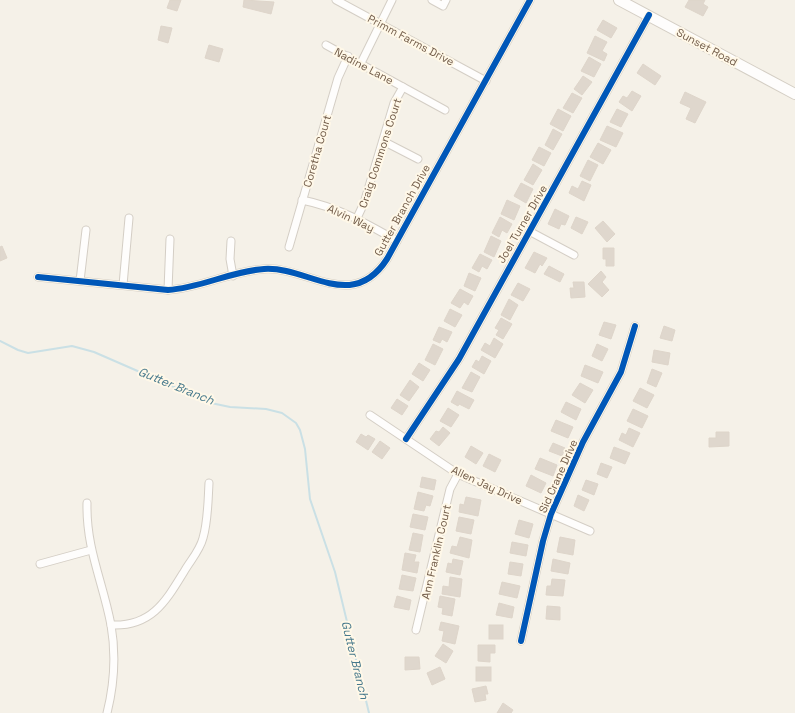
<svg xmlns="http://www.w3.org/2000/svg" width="795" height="713" font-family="'Space Grotesk',sans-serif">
<rect width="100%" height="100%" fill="#f5f1e8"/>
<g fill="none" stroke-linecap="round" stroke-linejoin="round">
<polyline stroke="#cae0e5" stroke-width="2" points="0,341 18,350 28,353 72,346 94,352 211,403 230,407 266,409 282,413 296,423 300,430 305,449 310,499 335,572 369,713"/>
</g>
<g fill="#dfd7cd" stroke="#ded5ca">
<polygon points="170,0 181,0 177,11 167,8"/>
<polygon points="244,0 274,2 271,14 243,7"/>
<polygon points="689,0 705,0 703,4 708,7 703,16 685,7"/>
<polygon points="603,20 617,28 611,38 597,30"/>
<polygon points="161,26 172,28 168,43 158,40"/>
<polygon points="595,36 607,42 602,51 607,54 604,61 587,53"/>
<polygon points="209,45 223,49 219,62 205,58"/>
<polygon points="589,57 601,64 594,77 581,71"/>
<polygon points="643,64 661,76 655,85 637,73"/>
<polygon points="583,76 592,82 582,95 574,89"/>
<polygon points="632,91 641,96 632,111 619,102 623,96 627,98"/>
<polygon points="685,92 706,102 695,123 686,119 691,108 680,103"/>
<polygon points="572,93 582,98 573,113 563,108"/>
<polygon points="558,109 571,116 563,131 550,124"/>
<polygon points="617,109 628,114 621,127 610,122"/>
<polygon points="607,126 623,133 616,147 600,140"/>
<polygon points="553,129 562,134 553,150 545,145"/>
<polygon points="598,143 611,150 603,164 590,157"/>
<polygon points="539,147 551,153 544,166 532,160"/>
<polygon points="588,160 598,165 590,181 580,176"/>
<polygon points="533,164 542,170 533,185 524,180"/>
<polygon points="582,181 591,185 584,201 569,193 572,186 578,189"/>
<polygon points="521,183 533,189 526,203 514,196"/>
<polygon points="507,200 520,206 514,220 501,214"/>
<polygon points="555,209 569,216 565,225 561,224 559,229 548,224"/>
<polygon points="500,217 512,224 507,233 502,230 499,237 492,233"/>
<polygon points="576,217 588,222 582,234 571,228"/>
<polygon points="603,221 615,234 607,242 595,228"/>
<polygon points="491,236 501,241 494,257 484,252"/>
<polygon points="2,246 7,258 0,261 0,247"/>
<polygon points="603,248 614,248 614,266 606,266 606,259 603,259"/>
<polygon points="534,252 547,258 542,266 540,264 535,273 525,268"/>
<polygon points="480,254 492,260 487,269 482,266 479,272 472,268"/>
<polygon points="549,266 564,274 560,282 544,274"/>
<polygon points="601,271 606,277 602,282 609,290 602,297 588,284"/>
<polygon points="469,273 481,278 475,291 464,286"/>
<polygon points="573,282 584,282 585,297 571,298 570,288 574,288"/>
<polygon points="518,283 530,289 523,301 511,295"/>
<polygon points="460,289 473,296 468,305 464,302 460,308 451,303"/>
<polygon points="509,299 518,305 510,320 501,315"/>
<polygon points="450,309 462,315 455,327 444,321"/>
<polygon points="501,318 512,324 503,339 496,335 499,330 495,328"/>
<polygon points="604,322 616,325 611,339 599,335"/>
<polygon points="664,326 675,330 672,341 660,338"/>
<polygon points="439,327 452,332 447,342 442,339 440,343 433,340"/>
<polygon points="494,338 503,344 495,358 481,350 485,343 490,346"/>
<polygon points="433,344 443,349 435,365 425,360"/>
<polygon points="597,344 608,349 602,361 592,356"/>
<polygon points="654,350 670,353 668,365 652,362"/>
<polygon points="482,356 491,361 484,374 472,367 476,360 479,362"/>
<polygon points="419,363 430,370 423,381 412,374"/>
<polygon points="585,365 603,372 598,383 581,376"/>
<polygon points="652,369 662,373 656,387 647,383"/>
<polygon points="471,372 480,377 472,392 462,388"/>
<polygon points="410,380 419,387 409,401 400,395"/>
<polygon points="580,383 593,390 585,403 572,395"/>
<polygon points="640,388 654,395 647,408 633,401"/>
<polygon points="457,391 474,400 469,409 459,404 458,406 451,402"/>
<polygon points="397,399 408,406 402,415 391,408"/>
<polygon points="566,402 581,409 576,420 561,412"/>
<polygon points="448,408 459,415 451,427 440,421"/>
<polygon points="633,409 648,416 642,428 627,421"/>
<polygon points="556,420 573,427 568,438 551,431"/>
<polygon points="443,427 450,433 439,446 430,439 436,431 439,432"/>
<polygon points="629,428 640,433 633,447 619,440 622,433 626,435"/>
<polygon points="716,432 729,432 729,446 709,447 709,438 716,438"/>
<polygon points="361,434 366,437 368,435 375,439 368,450 356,442"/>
<polygon points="380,441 390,448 382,459 372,452"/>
<polygon points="553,443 565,448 562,456 549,451"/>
<polygon points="471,446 483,453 476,464 465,457"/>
<polygon points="614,447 630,453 625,464 610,458"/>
<polygon points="489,454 501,460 495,472 483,466"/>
<polygon points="540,458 557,465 553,476 535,469"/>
<polygon points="601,463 612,467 607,478 597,474"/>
<polygon points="531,475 546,483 541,493 526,486"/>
<polygon points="422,477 436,480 434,490 420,487"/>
<polygon points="586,480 598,484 594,495 582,490"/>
<polygon points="418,492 433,496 430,506 426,505 424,511 414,509"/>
<polygon points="578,495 589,500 584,511 574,506"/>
<polygon points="466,497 481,500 478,516 459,512 460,504 464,505"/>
<polygon points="413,514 428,517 425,530 410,527"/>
<polygon points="459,517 474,520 471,534 456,531"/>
<polygon points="519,520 533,524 529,538 515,534"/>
<polygon points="413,533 423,535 420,552 409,550"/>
<polygon points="460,537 472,540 469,558 450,553 452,546 457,547"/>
<polygon points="560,537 575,540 573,555 557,552"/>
<polygon points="512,542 528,545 526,556 510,553"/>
<polygon points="405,553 416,555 414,562 419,562 417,573 402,570"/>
<polygon points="453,559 463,561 460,575 446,572 448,563 452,564"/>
<polygon points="553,559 570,563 568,574 551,571"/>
<polygon points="510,562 523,564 521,576 508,574"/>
<polygon points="402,575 416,578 413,591 399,589"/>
<polygon points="450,577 462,579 460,597 442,594 443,586 449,587"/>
<polygon points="552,579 565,580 563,596 546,595 547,586 551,586"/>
<polygon points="502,582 520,586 517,598 499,594"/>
<polygon points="397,596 411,600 409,610 394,607"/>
<polygon points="440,596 455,599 452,616 442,614 443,608 438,607"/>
<polygon points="499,603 514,607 512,618 496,615"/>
<polygon points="547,606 560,607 560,620 546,619"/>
<polygon points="441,622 459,626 455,644 442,641 444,631 439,630"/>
<rect x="489" y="625" width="14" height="14"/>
<polygon points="443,644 453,651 446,663 435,656"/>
<polygon points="478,645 495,645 495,653 490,653 490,662 478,661"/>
<polygon points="405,657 419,657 420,669 405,670"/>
<polygon points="440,667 445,679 432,685 427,673"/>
<rect x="476" y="667" width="15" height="14"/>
<polygon points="486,686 488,694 485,694 486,700 475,702 472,689"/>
<polygon points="503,703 513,710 511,713 497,713"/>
</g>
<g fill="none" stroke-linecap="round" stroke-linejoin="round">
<defs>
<g id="minor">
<polyline points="336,0 486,81"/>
<polyline points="432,0 443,6 446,0"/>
<polyline points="326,45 445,110"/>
<polyline points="361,63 392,0"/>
<polyline points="383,141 418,159"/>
<path d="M 302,200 C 337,207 366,223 397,241"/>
<polyline points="357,218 364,203 394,103 403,87"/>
<polyline points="529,231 574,255"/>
<polyline points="231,241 230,259 233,276"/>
<polyline points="289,247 338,78 348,56"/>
<path d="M 38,277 L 168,290 C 201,288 231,271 264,269 C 308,266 352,313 387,259 L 530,0"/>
<polyline points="80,281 86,230"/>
<polyline points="123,285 129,218"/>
<polyline points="168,290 170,239"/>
<polyline points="370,415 458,474 590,531"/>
<polyline points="406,439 459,359 649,15"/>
<path d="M 87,503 C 86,549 103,582 111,625 C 116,654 114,685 107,713"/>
<polyline points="40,564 91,550"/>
<path d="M 111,625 C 152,627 166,601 185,570 C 191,560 200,550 203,538 C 208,521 208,501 209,483"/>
<polyline points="416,630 450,489 458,474"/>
<polyline points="521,641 543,541 551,514 583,442 621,372 635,326"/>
</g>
<polyline id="secondary" points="619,0 795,94"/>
</defs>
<use href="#minor" stroke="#d4cec5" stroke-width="9"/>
<use href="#secondary" stroke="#d4cec4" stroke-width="12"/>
<use href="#minor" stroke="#fefdfc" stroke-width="7"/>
<use href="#secondary" stroke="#fefdfc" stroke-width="10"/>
<defs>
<g id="cycleway">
<path d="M 38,277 L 168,290 C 201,288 231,271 264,269 C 308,266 352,313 387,259 L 530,0"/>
<polyline points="406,439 459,359 649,15"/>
<polyline points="521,641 543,541 551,514 583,442 621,372 635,326"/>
</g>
</defs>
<use href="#cycleway" stroke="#fff8e8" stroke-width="8"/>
<use href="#cycleway" stroke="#0057b8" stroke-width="6"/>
</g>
<g text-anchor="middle" stroke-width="4" stroke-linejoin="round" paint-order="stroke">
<g font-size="11" fill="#725c49" stroke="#fff8e8">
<text transform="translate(411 40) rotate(28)" y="4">Primm Farms Drive</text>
<text transform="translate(707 47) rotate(28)" y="4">Sunset Road</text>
<text transform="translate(364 66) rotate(28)" y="4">Nadine Lane</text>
<text transform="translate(317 151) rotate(-74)" y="4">Coretha Court</text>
<text transform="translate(380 153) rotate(-72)" y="4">Craig Commons Court</text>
<text transform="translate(402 210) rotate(-61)" y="4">Gutter Branch Drive</text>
<text transform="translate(351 218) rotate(25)" y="4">Alvin Way</text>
<text transform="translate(522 224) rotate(-60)" y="4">Joel Turner Drive</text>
<text transform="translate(558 476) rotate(-66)" y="4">Sid Crane Drive</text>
<text transform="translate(487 485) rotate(25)" y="4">Allen Jay Drive</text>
<text transform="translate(436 552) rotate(-77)" y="4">Ann Franklin Court</text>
</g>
<g font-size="12" font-style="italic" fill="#47798c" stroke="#fff8e8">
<text transform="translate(176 386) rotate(22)" y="4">Gutter Branch</text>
<text transform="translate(355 660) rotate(76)" y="4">Gutter Branch</text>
</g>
</g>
</svg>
